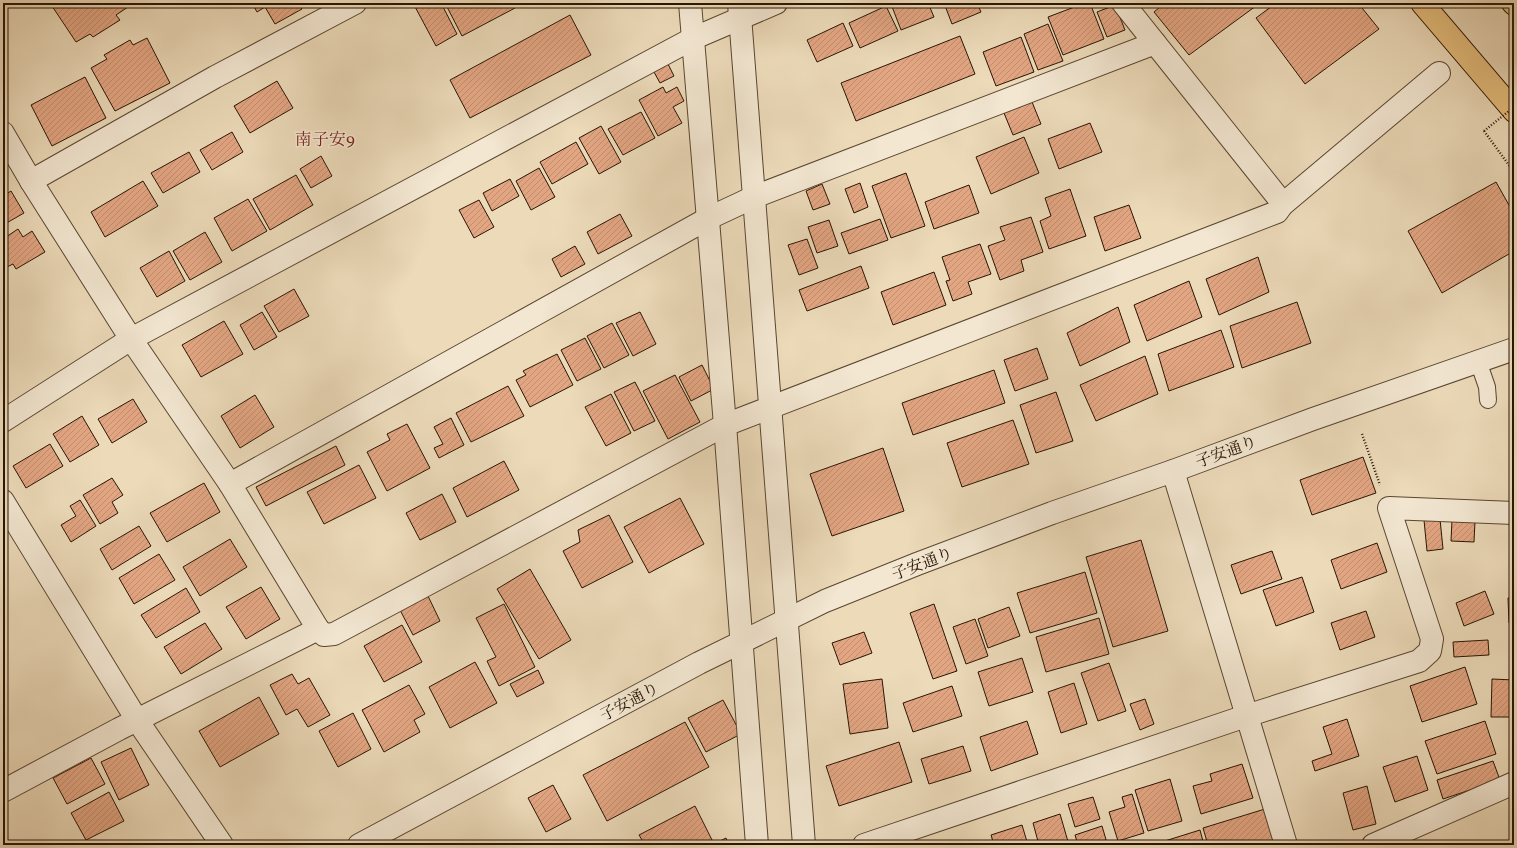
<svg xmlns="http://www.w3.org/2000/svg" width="1517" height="848" font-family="Vollkorn,'Noto Serif JP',serif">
<defs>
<pattern id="building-hatch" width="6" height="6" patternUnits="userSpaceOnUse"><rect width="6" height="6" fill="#e3a683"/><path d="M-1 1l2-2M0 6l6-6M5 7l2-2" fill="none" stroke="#c38e70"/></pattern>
</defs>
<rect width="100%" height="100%" fill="#ecdab9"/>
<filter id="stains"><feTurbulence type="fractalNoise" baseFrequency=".005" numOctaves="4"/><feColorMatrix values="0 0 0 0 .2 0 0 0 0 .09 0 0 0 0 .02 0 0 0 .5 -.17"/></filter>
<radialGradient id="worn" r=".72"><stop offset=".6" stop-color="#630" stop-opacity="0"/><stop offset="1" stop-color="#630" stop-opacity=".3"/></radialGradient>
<g fill="url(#building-hatch)" stroke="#291503">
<polygon points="50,3 126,3 128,7 116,15 120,20 93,37 90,34 76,42"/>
<polygon points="252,3 298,3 302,9 275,24 265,7 257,12"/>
<polygon points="413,3 441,3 457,34 436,46"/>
<polygon points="445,3 512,3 515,8 462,36"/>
<polygon points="894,3 928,3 934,17 901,30 891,4"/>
<polygon points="944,3 977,3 981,12 952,24"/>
<polygon points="1085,3 1090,3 1104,39 1063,55 1048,17"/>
<polygon points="1165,3 1260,3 1189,55 1154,12"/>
<polygon points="1276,3 1358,3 1379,29 1305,84 1256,18"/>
<polygon points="1115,5 1125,30 1107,37 1097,12"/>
<polygon points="886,6 898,31 860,48 849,23"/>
<polygon points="570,15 591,55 470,118 450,80"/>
<polygon points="843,23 853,46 817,62 807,40"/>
<polygon points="1048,24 1063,61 1038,70 1024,34"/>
<polygon points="960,36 975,74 856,121 841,83"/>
<polygon points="1021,37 1034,72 996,86 983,52"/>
<polygon points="147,38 170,83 115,111 91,68 107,59 104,55 130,40 133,45"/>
<polygon points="668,64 674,76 660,83 654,72"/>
<polygon points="85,77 106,118 52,146 31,105"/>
<polygon points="277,81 293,108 250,133 234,106"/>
<polygon points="663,87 666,93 677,87 684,101 673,107 682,123 658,136 639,100"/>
<polygon points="1032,102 1041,124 1013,135 1004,113"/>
<polygon points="641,112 655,138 623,155 608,129"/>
<polygon points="1090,123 1102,152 1059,169 1048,139"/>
<polygon points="601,126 621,162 599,174 579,138"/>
<polygon points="232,132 243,152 212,170 200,150"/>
<polygon points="1024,137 1039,173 991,194 976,157"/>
<polygon points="576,142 588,164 552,184 540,162"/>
<polygon points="189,152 200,172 163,193 151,173"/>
<polygon points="321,156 332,176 311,188 300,169"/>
<polygon points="539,168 555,197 531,210 516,181"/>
<polygon points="906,173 925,226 891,238 872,186"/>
<polygon points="296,175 313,205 270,230 253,199"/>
<polygon points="510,179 519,196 492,211 483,193"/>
<polygon points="143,181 158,206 105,237 91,212"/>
<polygon points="1496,182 1514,214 1514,251 1442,293 1408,231"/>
<polygon points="860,183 868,207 854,213 845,189"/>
<polygon points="822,184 830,204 813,210 806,191"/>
<polygon points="969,185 979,213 934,229 925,202"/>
<polygon points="1070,189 1086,236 1049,249 1040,221 1051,216 1045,198"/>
<polygon points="11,191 24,213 3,225 3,196"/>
<polygon points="248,199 267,231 232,251 214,218"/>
<polygon points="479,200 494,227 474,238 459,210"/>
<polygon points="1129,205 1141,238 1105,251 1094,217"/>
<polygon points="620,214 632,236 598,254 587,232"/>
<polygon points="1031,217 1043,252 1021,260 1024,271 1000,280 988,246 1005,240 1000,227"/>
<polygon points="880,219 888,240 849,254 841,233"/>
<polygon points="829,220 838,246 817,253 808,227"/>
<polygon points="18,229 23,237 32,231 45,252 16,269 13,264 3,269 3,239"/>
<polygon points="205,232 222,262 190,280 173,251"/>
<polygon points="807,239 818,268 799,275 788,245"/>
<polygon points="980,244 991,274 968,282 972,294 953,301 946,281 950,280 942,257"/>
<polygon points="575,246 585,264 561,277 552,259"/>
<polygon points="169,251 185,281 157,297 140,268"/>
<polygon points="1258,257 1269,292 1219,315 1206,279"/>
<polygon points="861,266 869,288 807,311 799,290"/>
<polygon points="934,272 946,305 893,325 881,292"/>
<polygon points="1189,281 1202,317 1147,341 1134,305"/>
<polygon points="294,289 309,316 279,332 264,306"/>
<polygon points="1297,302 1311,343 1242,368 1230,326"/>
<polygon points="1118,307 1130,342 1080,366 1067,333"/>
<polygon points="262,312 277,337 254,350 240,325"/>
<polygon points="640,312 656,344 633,356 616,323"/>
<polygon points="224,321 243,354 201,377 182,345"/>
<polygon points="612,323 629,355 604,368 587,336"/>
<polygon points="1221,330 1234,367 1169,391 1158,354"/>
<polygon points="585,338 601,369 577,381 561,350"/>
<polygon points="1037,348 1048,379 1015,391 1004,360"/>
<polygon points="557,354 573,385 530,407 516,380 526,375 523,371"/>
<polygon points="1145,356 1158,394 1096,421 1080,385"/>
<polygon points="702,365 714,389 691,401 679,377"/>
<polygon points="994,370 1005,403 913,435 902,403"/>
<polygon points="675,375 700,422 668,439 643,391"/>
<polygon points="635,382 655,421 634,431 614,392"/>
<polygon points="508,386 524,416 471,442 456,413"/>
<polygon points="1056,392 1073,441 1036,453 1020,405"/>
<polygon points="611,394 631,433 606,446 585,407"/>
<polygon points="255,395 274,427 240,448 221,416"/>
<polygon points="133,399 147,422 112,443 98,419"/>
<polygon points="82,416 99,445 70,462 53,434"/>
<polygon points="451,418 464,445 439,458 434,448 443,444 434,427"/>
<polygon points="1013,420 1029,464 962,487 947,443"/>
<polygon points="407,424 430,468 387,491 367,452 390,440 387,434"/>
<polygon points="50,444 63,466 26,488 13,466"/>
<polygon points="336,446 345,465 266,506 256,487"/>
<polygon points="883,448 904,511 832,536 810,474"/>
<polygon points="1363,457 1376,493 1312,515 1300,480"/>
<polygon points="504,461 519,490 467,517 453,488"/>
<polygon points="359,465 376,498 324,524 307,492"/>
<polygon points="112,478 123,495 112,502 118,513 100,524 83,495"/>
<polygon points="204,483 220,512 167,542 150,513"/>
<polygon points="442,494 456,522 420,540 406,513"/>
<polygon points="680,498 704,544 649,573 624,527"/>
<polygon points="80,500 96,526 71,542 61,525 76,516 70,506"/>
<polygon points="609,515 633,562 582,588 563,551 580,542 578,530"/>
<polygon points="1440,519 1443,549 1427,551 1424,520"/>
<polygon points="1452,520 1475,521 1474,542 1451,541"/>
<polygon points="139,526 151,546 112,570 100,549"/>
<polygon points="230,539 247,567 200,596 183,567"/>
<polygon points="1141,540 1168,631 1113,647 1086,557"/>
<polygon points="1377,543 1387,572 1341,589 1331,560"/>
<polygon points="1272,551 1282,579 1241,594 1231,565"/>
<polygon points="159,554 175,580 134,604 119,578"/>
<polygon points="530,569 571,640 539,659 497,589"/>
<polygon points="1085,572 1097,613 1030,633 1017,593"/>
<polygon points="1302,577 1314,612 1276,626 1263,590"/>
<polygon points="261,587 280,619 246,639 226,607"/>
<polygon points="186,588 200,612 156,638 141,615"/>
<polygon points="1485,591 1494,614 1464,626 1456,603"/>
<polygon points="428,596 440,621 413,635 400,610"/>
<polygon points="1514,597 1514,623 1509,623 1508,598"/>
<polygon points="504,604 535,667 499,686 487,661 496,657 476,618"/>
<polygon points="934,604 957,671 933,679 910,613"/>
<polygon points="1009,607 1020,636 988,648 978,619"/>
<polygon points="1366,611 1375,637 1340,650 1331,623"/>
<polygon points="1099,618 1109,654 1046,672 1036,637"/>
<polygon points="975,619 988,656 966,664 953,627"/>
<polygon points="205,623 222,649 181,674 164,647"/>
<polygon points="402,625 422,662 384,682 364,646"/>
<polygon points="864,632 872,653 840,665 832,643"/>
<polygon points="1488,640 1489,655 1454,657 1453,642"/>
<polygon points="1022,658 1033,692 989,706 978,672"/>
<polygon points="475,662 497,703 450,728 429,687"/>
<polygon points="1109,663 1126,711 1098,721 1081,673"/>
<polygon points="1465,667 1477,704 1422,722 1410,686"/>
<polygon points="538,670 544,683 517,697 510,684"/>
<polygon points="292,674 298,684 309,678 330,715 308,727 297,709 286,715 270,685"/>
<polygon points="882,679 888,728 850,734 843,684"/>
<polygon points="1492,679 1514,680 1514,717 1491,717"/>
<polygon points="1074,683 1087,724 1061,733 1048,692"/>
<polygon points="409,685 425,714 414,720 420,732 384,752 362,710"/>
<polygon points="952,686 962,716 913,732 903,703"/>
<polygon points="259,697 279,734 220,767 199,731"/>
<polygon points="1145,699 1154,724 1140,730 1130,704"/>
<polygon points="723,700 741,734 706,752 688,718"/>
<polygon points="353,713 371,749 338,767 319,731"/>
<polygon points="1347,719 1359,756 1315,771 1312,761 1332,754 1323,727"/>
<polygon points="1027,721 1038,754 991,771 980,737"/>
<polygon points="1485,721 1496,754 1437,774 1425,741"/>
<polygon points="685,722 709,767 607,821 583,775"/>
<polygon points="899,742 912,782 839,806 826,766"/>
<polygon points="963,746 971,771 929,784 921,759"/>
<polygon points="131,748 149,785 119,800 101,762"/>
<polygon points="1417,756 1428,790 1395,802 1383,767"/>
<polygon points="91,758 105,784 67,804 53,778"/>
<polygon points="1493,761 1500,780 1443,799 1437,780"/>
<polygon points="1242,764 1253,798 1201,814 1193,786 1212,781 1210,774"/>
<polygon points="1170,779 1182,821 1148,831 1135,790"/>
<polygon points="553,785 571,819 546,832 528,798"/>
<polygon points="1367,786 1376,824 1353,830 1343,793"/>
<polygon points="109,792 124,821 86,840 71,813"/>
<polygon points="1132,794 1144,833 1118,841 1109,812 1125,807 1122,797"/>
<polygon points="1093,797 1100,819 1075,827 1068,804"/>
<polygon points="695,806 714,844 726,838 729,845 645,845 639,835"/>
<polygon points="1265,809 1276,845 1208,845 1203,828"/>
<polygon points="1060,814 1069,845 1039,845 1033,823"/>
<polygon points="1022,825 1028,845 994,845 991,835"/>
<polygon points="1102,826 1107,843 1102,845 1078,845 1075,835"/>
<polygon points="1200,830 1204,845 1152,845"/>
<polygon points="1514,840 1514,845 1497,845"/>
</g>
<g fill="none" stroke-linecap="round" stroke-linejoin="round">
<defs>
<polyline id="service" points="1478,361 1487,387 1488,400"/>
<g id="minor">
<polyline points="1123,3 1280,200 1282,205"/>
<polyline points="3,133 31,181 131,339 230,484 318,629 324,635 334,634 725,425 1277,212 1282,205 1439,73"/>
<polyline points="31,181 215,77 355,3"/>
<polyline points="3,421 131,339 692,39 776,3"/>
<polyline points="1173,471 1286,845"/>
<polyline points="230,484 707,219 754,197 1155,43"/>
<polyline points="3,791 119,729 318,629"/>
<polyline points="864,845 1246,716 1419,661 1430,651 1432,639 1389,508 1514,513"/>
<polyline points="1373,845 1514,783"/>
</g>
<g id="tertiary">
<polyline points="690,3 725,425 757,845"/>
<polyline points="739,3 804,845"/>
<polyline points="3,501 137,720 222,845"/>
<polyline points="359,845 699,663 825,601 917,564 1052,513 1173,471 1313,419 1514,349"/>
</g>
<g id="trunk">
<polyline points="1422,3 1514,111"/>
<polyline points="1513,3 1514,4"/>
</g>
</defs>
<use href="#service" stroke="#5a4630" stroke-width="18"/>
<use href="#minor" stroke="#5a4630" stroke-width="24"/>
<use href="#tertiary" stroke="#5a4630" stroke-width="24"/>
<use href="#trunk" stroke="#291503" stroke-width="24"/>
<g stroke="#291503" stroke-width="2.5" stroke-dasharray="1 2" stroke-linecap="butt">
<polyline points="1484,131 1514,172"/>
<polyline points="1362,434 1380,485"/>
</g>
<use href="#service" stroke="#f3e7d2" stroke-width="16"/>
<use href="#minor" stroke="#f3e7d2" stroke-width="22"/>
<use href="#tertiary" stroke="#f3e7d2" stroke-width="22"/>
<use href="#trunk" stroke="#e6bd7c" stroke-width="22"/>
<polyline stroke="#291503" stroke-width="2.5" stroke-dasharray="1 2" stroke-linecap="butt" points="1484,131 1514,107"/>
</g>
<g text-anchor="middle" stroke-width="3" stroke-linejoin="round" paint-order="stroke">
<g font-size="16" fill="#291503" stroke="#f3e7d2">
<text transform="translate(1226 451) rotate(-20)" y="6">子安通り</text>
<text transform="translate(922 563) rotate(-21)" y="6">子安通り</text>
<text transform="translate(629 701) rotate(-28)" y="6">子安通り</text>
</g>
<g font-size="17" fill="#7a1f14" stroke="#f3e7d2">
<text x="325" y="145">南子安9</text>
</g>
</g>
<rect width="1517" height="848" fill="none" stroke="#ecdab9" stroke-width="16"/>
<rect x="4" y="4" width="1509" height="840" fill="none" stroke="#291503" stroke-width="2"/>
<rect x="8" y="8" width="1501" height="832" fill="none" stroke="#291503"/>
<rect width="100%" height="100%" filter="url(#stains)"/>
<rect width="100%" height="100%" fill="url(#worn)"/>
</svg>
